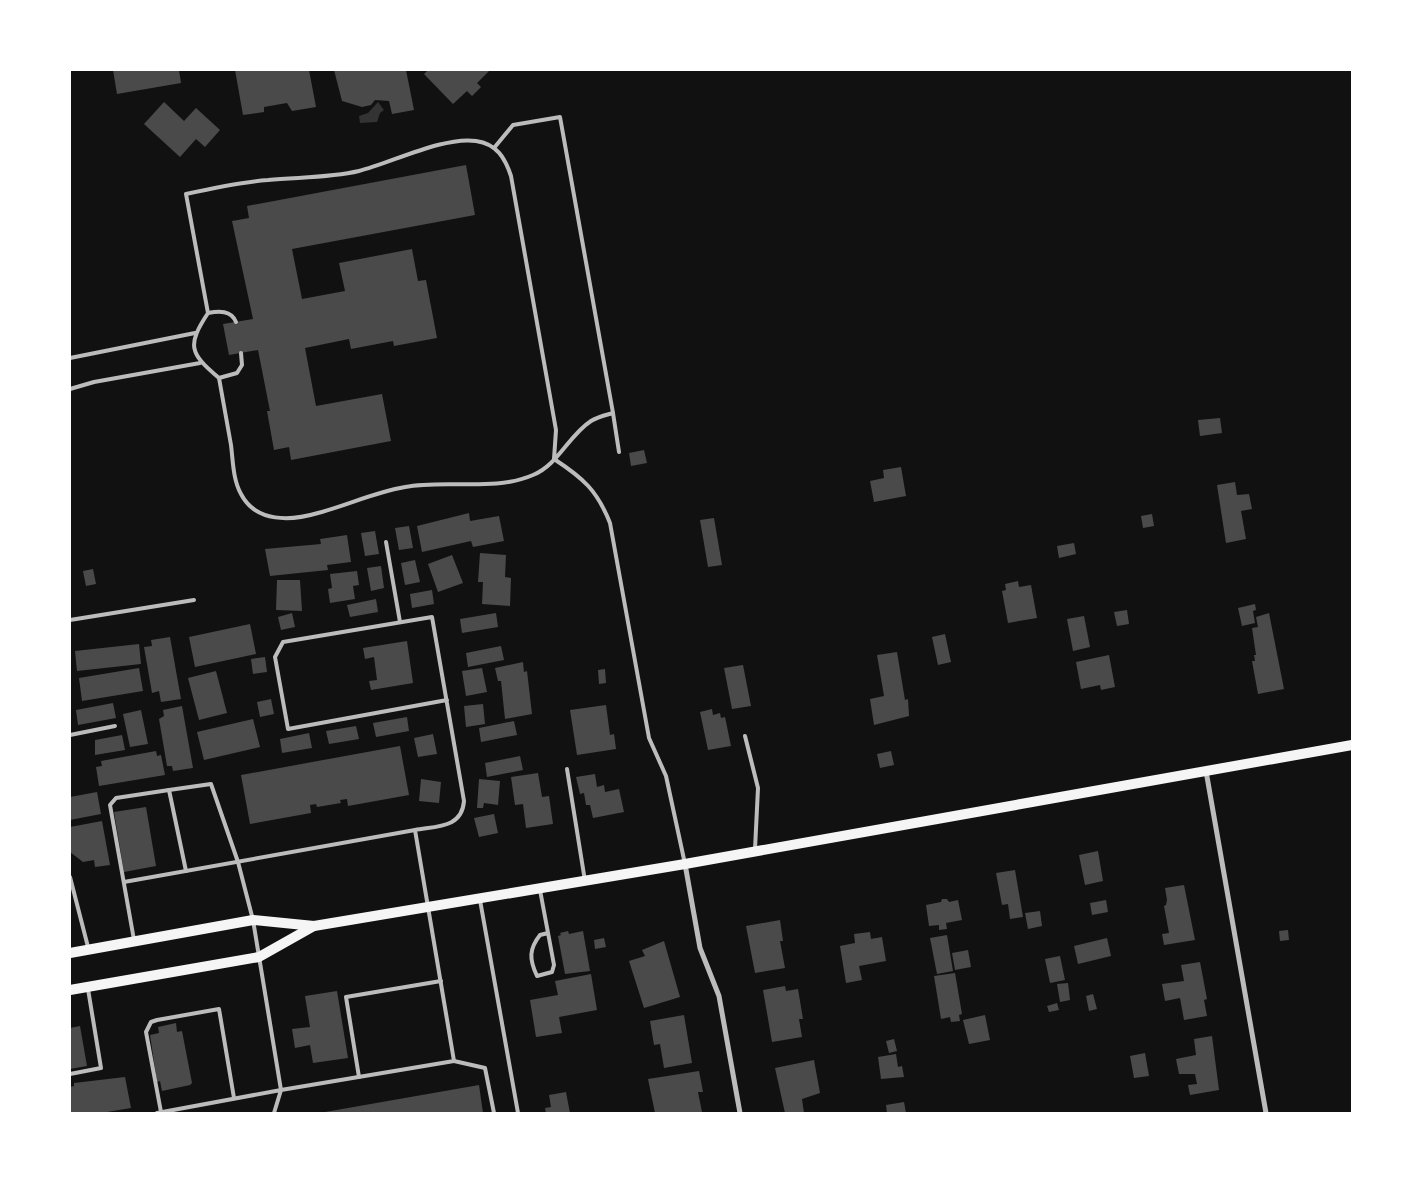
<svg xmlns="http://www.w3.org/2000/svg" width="1422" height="1183" font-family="'IBM Plex Sans',sans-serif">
<rect width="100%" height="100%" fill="#111"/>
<polygon fill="#333" points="378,102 384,110 380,113 377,122 360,123 359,116 368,113"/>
<g fill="#4a4a4a">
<polygon points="113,70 179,70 181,83 117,94"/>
<polygon points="235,70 309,70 316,107 292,111 287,103 264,107 264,112 243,115"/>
<polygon points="334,70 406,70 414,110 392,114 389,101 375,100 371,105 362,107 342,101"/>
<polygon points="428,70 490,70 477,83 481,87 472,96 467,91 453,104 424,74"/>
<polygon points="164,102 184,121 196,108 220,130 205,147 196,139 180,157 144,124"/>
<polygon points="466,165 475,215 292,249 302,299 345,291 339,263 412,249 418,281 426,280 437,338 394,346 393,341 351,349 349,339 305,348 316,406 382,394 391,441 291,460 289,447 274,450 267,411 270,411 258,350 229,355 223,324 253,319 232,221 249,218 247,206"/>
<polygon points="1220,418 1222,433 1200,436 1198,420"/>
<polygon points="644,450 647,463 631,466 629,453"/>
<polygon points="901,467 906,496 874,502 870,481 884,478 883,470"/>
<polygon points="1235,482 1237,495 1249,494 1252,509 1241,511 1246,539 1226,543 1217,485"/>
<polygon points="469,513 470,521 499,516 504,541 473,547 471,541 422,552 417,526"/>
<polygon points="1152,514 1154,526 1143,528 1141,516"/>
<polygon points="714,518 722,565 708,567 700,520"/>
<polygon points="409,526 413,548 399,550 395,528"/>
<polygon points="375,531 379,554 365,556 361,533"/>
<polygon points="347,535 351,562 327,565 328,570 270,576 265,549 321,544 320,539"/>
<polygon points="1074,543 1076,554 1059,558 1057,546"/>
<polygon points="480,553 506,555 505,577 511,578 510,606 482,604 483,582 478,582"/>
<polygon points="452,555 463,583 438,592 428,564"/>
<polygon points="415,560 420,582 405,585 401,563"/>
<polygon points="381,566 384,588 371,591 367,568"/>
<polygon points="93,569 96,584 86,586 83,571"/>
<polygon points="357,571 359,585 353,586 355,599 330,603 328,589 332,588 330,574"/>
<polygon points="277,580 300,580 302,611 276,610"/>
<polygon points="1018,581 1019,587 1031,585 1037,618 1008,623 1002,591 1006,590 1005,584"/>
<polygon points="432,590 434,604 412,608 410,594"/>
<polygon points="376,599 378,612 350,617 347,605"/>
<polygon points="1255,604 1256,610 1253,611 1255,623 1242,626 1238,608"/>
<polygon points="1127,610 1129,624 1117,626 1114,612"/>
<polygon points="292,613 295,627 281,630 278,617"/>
<polygon points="496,613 498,627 462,633 460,619"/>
<polygon points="1269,613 1284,689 1258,694 1252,661 1255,661 1254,655 1256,655 1252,628 1258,627 1256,617"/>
<polygon points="1084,616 1090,647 1073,651 1067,619"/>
<polygon points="250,624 256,654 195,667 189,637"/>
<polygon points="945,634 951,662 938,665 932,637"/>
<polygon points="170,637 181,699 161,702 159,691 152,693 144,647 152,646 151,640"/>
<polygon points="407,641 413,683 371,690 369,681 377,680 374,657 365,659 363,648"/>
<polygon points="139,644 141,664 77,671 75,651"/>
<polygon points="501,646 504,660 468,667 466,653"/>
<polygon points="897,652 905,700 908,699 909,716 874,725 870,699 884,696 877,655"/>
<polygon points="1109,655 1115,687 1101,690 1100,685 1081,689 1076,662"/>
<polygon points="265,657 267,672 253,674 251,659"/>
<polygon points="523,662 524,672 527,671 532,714 505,719 501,681 498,681 495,668"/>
<polygon points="743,665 751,706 732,709 724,668"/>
<polygon points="139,668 143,691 82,701 79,678"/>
<polygon points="482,668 487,692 466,696 462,671"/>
<polygon points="605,669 606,683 599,684 598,670"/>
<polygon points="216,671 227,713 199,720 188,678"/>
<polygon points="271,699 274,714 260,717 257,702"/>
<polygon points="113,703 116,718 78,725 76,710"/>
<polygon points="483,704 485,724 466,727 464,706"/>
<polygon points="606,705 610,735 614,734 616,749 577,755 570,710"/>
<polygon points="182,706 193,768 173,771 172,766 167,766 159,719 164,716 163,710"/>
<polygon points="712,709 713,715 720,713 721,718 725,717 731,746 708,750 700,712"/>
<polygon points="141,710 148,744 130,747 123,714"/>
<polygon points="407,717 409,731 376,737 373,723"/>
<polygon points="253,719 260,747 204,760 197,732"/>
<polygon points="514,721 517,735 481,742 479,728"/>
<polygon points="356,726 359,739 329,744 326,731"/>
<polygon points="309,733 312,748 282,753 280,739"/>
<polygon points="433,734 437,754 418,757 414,738"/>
<polygon points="122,735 125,750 95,755 95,740"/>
<polygon points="400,746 409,795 348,806 347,799 340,800 341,803 317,807 316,804 310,805 311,813 250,824 241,775"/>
<polygon points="156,751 157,756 161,755 165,775 99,786 96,767 102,766 101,761"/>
<polygon points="891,751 894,765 880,768 877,754"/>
<polygon points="520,756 523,770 487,777 485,763"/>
<polygon points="538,773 542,797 549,796 553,824 526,828 523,804 515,805 511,777"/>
<polygon points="595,774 597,787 604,785 605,792 619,789 624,812 593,818 590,805 586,805 584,793 580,794 576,777"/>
<polygon points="421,779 441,782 439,803 419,801"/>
<polygon points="479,779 500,781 498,805 484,803 483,808 477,808"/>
<polygon points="97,792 101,814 70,820 70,797"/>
<polygon points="146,807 156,866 124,872 114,812"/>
<polygon points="494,814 498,833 479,837 474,818"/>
<polygon points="102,821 110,865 95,867 94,860 83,862 70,852 70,827"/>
<polygon points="1098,851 1103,881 1085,885 1079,855"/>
<polygon points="1015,870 1023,917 1010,919 1008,904 1002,905 996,873"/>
<polygon points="1184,885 1195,940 1164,945 1162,934 1169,933 1164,906 1166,905 1167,900 1165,888"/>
<polygon points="942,899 947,899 949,902 958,900 962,920 946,923 947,929 939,930 939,925 929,926 926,905 941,902"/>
<polygon points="1106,900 1108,912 1092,915 1090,903"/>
<polygon points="1040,911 1042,926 1028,929 1025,913"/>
<polygon points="780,920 783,941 780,941 785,968 755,973 746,926"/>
<polygon points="1288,930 1289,940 1280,941 1279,931"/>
<polygon points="568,931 569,934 583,931 590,971 565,974 558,936 561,935 560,933"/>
<polygon points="870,932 871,939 882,937 886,961 859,966 862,980 846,983 840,946 855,943 854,934"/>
<polygon points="947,935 953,971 937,974 930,938"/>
<polygon points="604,938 606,947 595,949 594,940"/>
<polygon points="1107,938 1111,956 1078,964 1074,946"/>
<polygon points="664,941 680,997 644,1008 629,961 645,956 642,950"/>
<polygon points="968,950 971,967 955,970 952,953"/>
<polygon points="1060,956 1065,980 1050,983 1045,959"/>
<polygon points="1200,962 1207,999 1204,1000 1207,1016 1184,1020 1180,998 1165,1001 1162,984 1184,981 1181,965"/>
<polygon points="955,973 962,1014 959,1015 960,1021 951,1022 950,1017 941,1019 934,976"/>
<polygon points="591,974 597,1010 559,1017 562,1033 536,1037 530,1000 558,995 555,981"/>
<polygon points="1068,983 1070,1000 1060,1002 1057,984"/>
<polygon points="785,986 786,991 798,989 803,1019 799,1019 802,1037 772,1042 763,990"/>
<polygon points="337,991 348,1058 313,1063 310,1045 295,1048 292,1029 310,1027 305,996"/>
<polygon points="1093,994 1097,1009 1089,1011 1086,996"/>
<polygon points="1057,1003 1059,1010 1049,1012 1047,1006"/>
<polygon points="684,1015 692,1063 664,1068 660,1044 654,1045 650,1021"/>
<polygon points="985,1015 990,1040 969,1044 963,1020"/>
<polygon points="176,1023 177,1032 182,1031 192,1083 190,1085 162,1091 160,1081 157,1082 150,1035 159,1033 158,1027"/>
<polygon points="80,1026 87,1066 70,1069 70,1028"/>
<polygon points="1212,1036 1219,1090 1190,1095 1188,1085 1197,1084 1195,1074 1179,1074 1176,1059 1196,1055 1194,1039"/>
<polygon points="894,1039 897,1051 889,1053 886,1041"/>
<polygon points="1145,1053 1149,1076 1134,1078 1130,1056"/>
<polygon points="896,1054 898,1067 902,1066 904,1077 881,1079 878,1057"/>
<polygon points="814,1060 820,1093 802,1099 804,1113 785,1113 775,1068"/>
<polygon points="699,1071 703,1092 698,1092 702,1112 655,1113 648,1079"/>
<polygon points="125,1077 131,1108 101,1113 70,1113 70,1087 74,1086 74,1083"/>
<polygon points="479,1085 483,1113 325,1113 325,1112"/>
<polygon points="566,1092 570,1113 546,1113 545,1108 551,1107 549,1095"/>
<polygon points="904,1102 906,1113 887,1113 886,1105"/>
</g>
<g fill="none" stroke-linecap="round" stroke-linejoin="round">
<g stroke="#bcbcbc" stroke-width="4">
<polyline points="494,148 513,125 560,117 613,413"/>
<path d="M 208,313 C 219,311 231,310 236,322"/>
<polyline points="70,358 195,333"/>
<polyline points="219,378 237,373 242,365 241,353"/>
<polyline points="70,389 94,382 200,363"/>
<path d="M 554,459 L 556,430 L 511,176 C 505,158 497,144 476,141 C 444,136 391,163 359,171 C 329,178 299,177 268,180 C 241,182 213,188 186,194 L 208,313 C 187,345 189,353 219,378 C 223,400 227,423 231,445 C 233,461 233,480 241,494 C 256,523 291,521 318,513 C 348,505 375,492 405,487 C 446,479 494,492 533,475 C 558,465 569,435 591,421 C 597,417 606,415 613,413 L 619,452"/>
<path d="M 554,459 C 583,478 597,490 610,523 L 649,738 L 666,776 L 685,864"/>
<polyline points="386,542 400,622"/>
<polyline points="70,620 194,600"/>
<polyline points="70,735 115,726"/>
<polyline points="745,736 758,788 755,849"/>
<polyline points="567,769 585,881"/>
<path d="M 186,871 L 169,790 L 211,784 L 238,862 L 253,920 L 281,1090 L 454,1061 L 415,830 C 437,826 462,828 464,801 L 432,617 L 283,642 L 275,657 L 288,729 L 447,700"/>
<polyline points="70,877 88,947"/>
<polyline points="124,882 415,830"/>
<path d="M 540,890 L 554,965 L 552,972 L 537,976 C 529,959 529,949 540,935 L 548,933"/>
<polyline points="480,900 518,1113"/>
<polyline points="134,940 110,805 116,798 169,790"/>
<polyline points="454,1061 485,1068 494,1113"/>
<polyline points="70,1074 101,1068 88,989"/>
<polyline points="359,1077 346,997 441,981"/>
<polyline points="161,1112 146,1032 151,1022 157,1020 219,1009 234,1098"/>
<polyline points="157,1113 281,1090 274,1113"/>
</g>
<g stroke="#bcbcbc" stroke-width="5">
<polyline points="1206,771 1266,1113"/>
<polyline points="685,864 700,948 719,996 740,1113"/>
</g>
<g stroke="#f5f5f5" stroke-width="10">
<polyline points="70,953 253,920 314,926 685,864 1352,745"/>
<polyline points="70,990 259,957 314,926"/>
</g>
</g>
<rect width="1422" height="1183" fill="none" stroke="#ffffff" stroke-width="142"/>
</svg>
